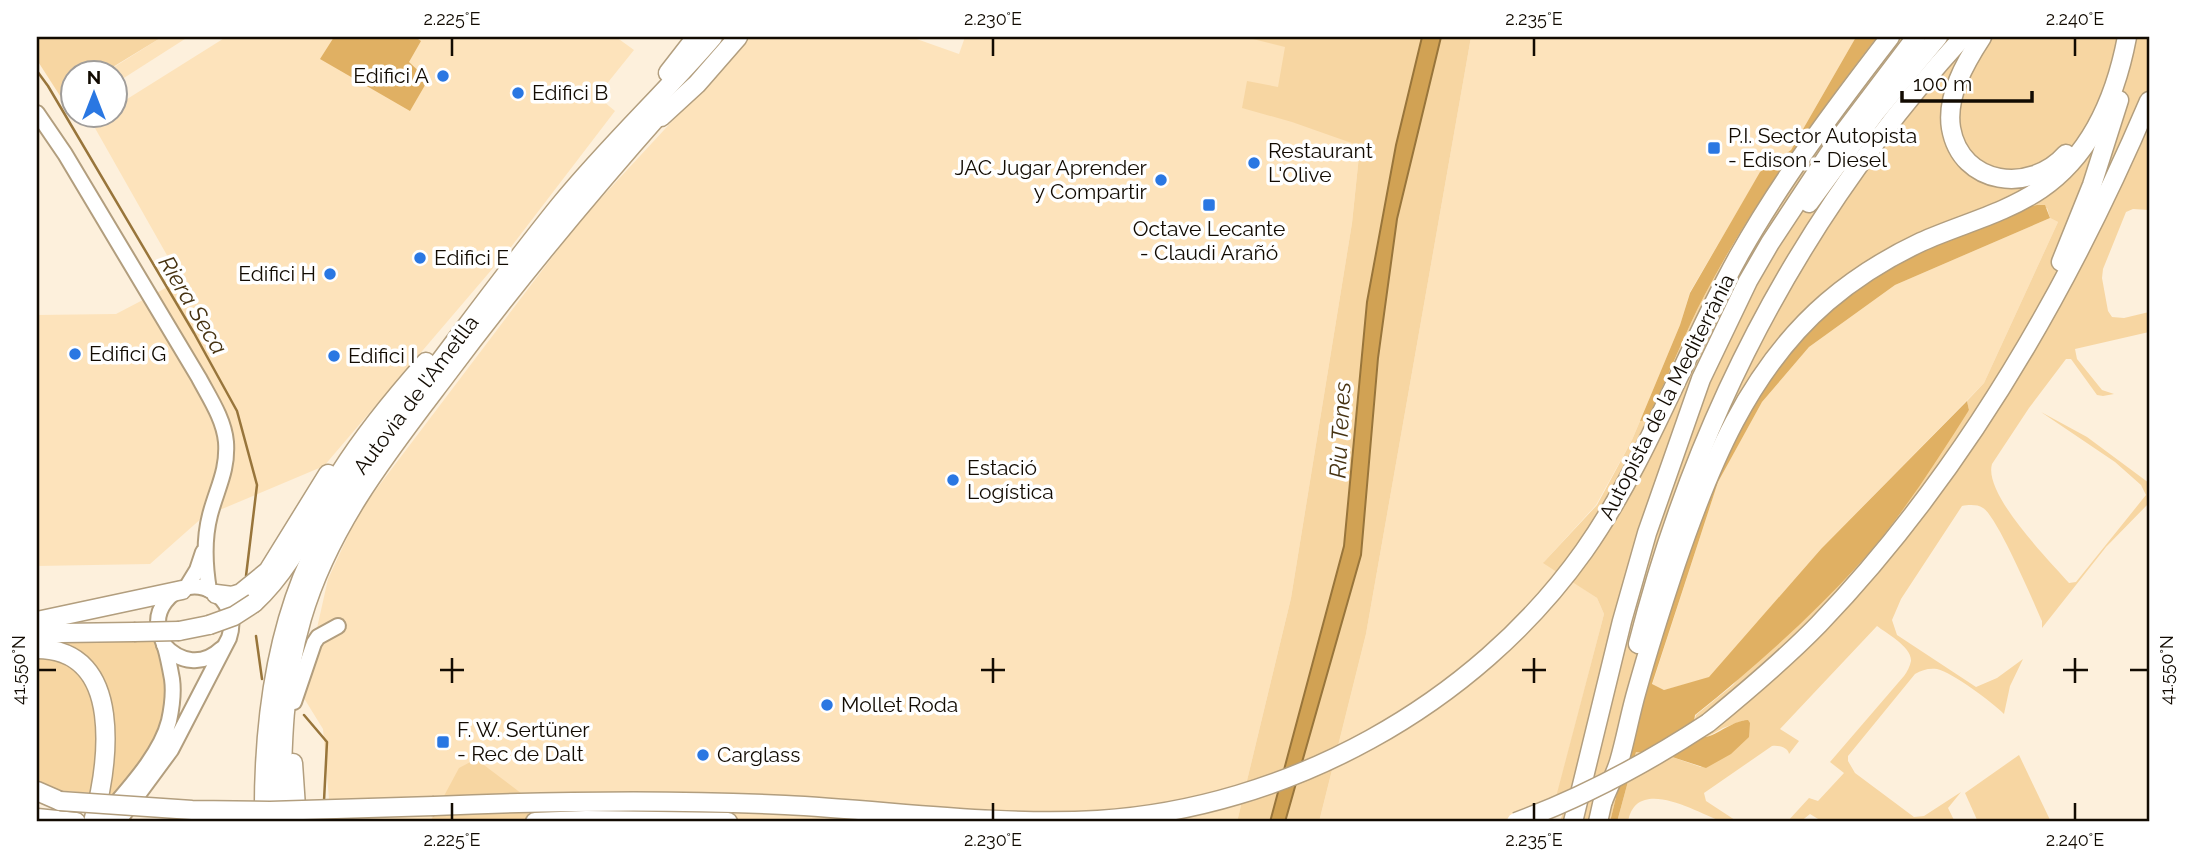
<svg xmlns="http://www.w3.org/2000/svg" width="2186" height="859" font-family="Raleway,sans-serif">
<rect width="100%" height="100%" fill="#fdf0dc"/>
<g fill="#fde3bb">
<polygon points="162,37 188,37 116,83 116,74 103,74"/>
<polygon points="226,37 616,37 634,50 597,96 615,111 511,247 324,466 203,517 150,564 37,566 37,315 116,314 181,280 91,121 100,116 116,116 116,106"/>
<polygon points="750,37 911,37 959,54 965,37 1361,37 1324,132 1360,146 1352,223 1291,598 1237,822 331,822 323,729 302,695 328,579 359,512 578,223"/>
<polygon points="1471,37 1856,37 1791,150 1760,173 1690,292 1680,325 1632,440 1596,505 1544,562 1597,598 1604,614 1550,822 1319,822 1366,634"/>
<polygon points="2050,218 2058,222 1984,383 1821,549 1709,678 1664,690 1652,685 1718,482 1762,402 1809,347 1895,285"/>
</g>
<g fill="#f7d6a2">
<polygon points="37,37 162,37 103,73 74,74 73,98 64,102 37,60"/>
<polygon points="1254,37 1422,37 1396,145 1367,302 1344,546 1270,822 1237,822 1291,598 1352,223 1360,146 1292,122 1242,108 1247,81 1278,87 1285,47 1253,39"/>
<polygon points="1441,37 1471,37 1366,634 1319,822 1285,822 1361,555 1378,358 1397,219"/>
<path d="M 1877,37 L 2149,37 L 2149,210 L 2133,209 L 2126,212 L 2103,269 L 2102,278 L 2108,311 L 2112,317 L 2124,318 L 2149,312 L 2149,332 L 2075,349 L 2077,359 L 2102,390 L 2114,394 L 2103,396 L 2097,395 L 2071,359 L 2066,359 L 2029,408 L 1992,464 C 1983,494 2049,560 2069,583 L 2076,582 L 2146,495 L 2141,485 L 2115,462 L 2041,412 L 2087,437 L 2149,483 L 2149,503 L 2106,547 L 2042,628 L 2042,621 C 2033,601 1997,516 1983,508 C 1977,504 1968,505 1962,506 L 1901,599 L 1892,620 L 1897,635 L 1976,687 L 1997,678 L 2023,659 L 2010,686 L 2004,714 C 1992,702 1953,673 1937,669 C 1928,668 1922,670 1915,674 L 1848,756 L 1848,761 L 1855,773 L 1914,817 L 1924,816 L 1961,792 L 1948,808 L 1955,822 L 1823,822 L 1810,814 L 1800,822 L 1787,822 L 1809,798 L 1818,801 L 1844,773 L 1830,762 L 1904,676 C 1907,672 1910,666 1911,661 C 1912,647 1886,633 1877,626 L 1780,729 L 1799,741 L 1789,754 C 1788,747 1778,745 1772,746 L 1704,793 L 1706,801 L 1738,822 C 1732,822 1727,823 1721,821 C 1696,812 1636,775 1628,822 L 1617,822 L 1636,752 L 1669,756 L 1701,767 L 1745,720 L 1723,728 L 1705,738 L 1698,737 L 1694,722 L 1696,715 L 1733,685 L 1969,410 L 1967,401 L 1984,383 L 2058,222 L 2050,218 L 2047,208 L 1898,259 L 1801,334 L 1718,463 L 1627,751 L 1610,822 L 1560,822 L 1563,812 L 1551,816 L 1604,614 L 1597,598 L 1543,563 L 1597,505 L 1632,440 L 1640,421 L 1648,420 C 1665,383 1680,345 1698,308 C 1747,212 1812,123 1877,37 Z"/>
<path d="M 70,637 L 152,637 C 157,649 163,661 166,673 C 179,721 144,761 117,797 L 103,795 L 108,700 L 46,645 Z"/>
<path d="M 37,654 C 46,657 59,658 68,663 C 110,688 98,753 91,793 L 54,790 L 37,783 Z"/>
<polygon points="2019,755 2051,822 1978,822 1965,793"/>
<polygon points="476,759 559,822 430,822 459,768"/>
</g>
<g fill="#e0b063">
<polygon points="334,37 415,37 421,41 409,62 428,80 410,111 320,59"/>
<path d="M 1856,37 L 1877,37 C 1812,122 1746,213 1698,308 C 1680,345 1665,383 1648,420 L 1640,421 L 1680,325 L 1690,293 L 1760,172 L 1791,150 Z"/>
<path d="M 2037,205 L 2045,205 L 2050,218 L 1895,285 L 1809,347 L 1762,402 L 1718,482 L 1652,684 L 1664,690 L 1709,677 L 1821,549 L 1967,401 L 1969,410 C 1936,462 1902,516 1861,562 C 1810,618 1754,668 1695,715 L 1694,722 L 1698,737 C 1712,741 1729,721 1748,720 L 1750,723 L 1749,737 L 1731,754 L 1706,768 L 1669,756 L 1636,752 L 1617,822 L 1610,822 L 1627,751 L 1692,531 L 1751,402 L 1801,334 L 1846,294 L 1898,259 L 1952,240 L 2026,208 Z"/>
</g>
<polygon fill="#d1a254" stroke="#98753b" stroke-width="2" points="1422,37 1441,37 1397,219 1378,358 1361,555 1285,822 1270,822 1344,546 1367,302 1396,145"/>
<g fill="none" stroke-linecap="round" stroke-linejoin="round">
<g stroke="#98753b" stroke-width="2.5">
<polyline points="37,71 48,86 194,333 237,411 257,485 246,576"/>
<polyline points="256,636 262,679"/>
<polyline points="304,715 327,742 324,801"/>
</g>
<defs>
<g id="secondary">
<path d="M 37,113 L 65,154 L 199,378 C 209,397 224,419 226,442 C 228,471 217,488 210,515 C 204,538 205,566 209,590"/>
<polyline points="186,588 197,570 203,552"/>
<path d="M 164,645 C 180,663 203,666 221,649"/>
<polyline points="294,702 314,643 318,637 338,626"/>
<path d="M 100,822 C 123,794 160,757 169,721 C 172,707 174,693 172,679 C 170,668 168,657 165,647 C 159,631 153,618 165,602 C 192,567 243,597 229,638 L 171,750 L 118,822"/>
</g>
<g id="highway">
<path d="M 1982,37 C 1965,63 1946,96 1951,128 C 1961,186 2031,194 2066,154"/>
<polyline points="668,73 696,37"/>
<polyline points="661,117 697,84 738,37"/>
<polyline points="1809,203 1876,112 1938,37"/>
<polyline points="2061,262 2092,185 2119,100"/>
<polyline points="216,594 232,596 241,593 268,571 328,474"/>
<path d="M 254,603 C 293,567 313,518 340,473 C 365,433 395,397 426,362"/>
<polyline points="37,621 182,590"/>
<polyline points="179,631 209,625"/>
<polyline points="37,636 61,633 134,632"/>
<path d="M 1638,644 C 1696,415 1804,211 1963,37"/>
<path d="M 37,649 C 126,649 108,766 93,822"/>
<path d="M 1708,723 C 1747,691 1785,659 1819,624 C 1963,474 2068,291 2149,101"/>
<polyline points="293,763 297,822"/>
<polyline points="37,791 60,801"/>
<path d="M 1603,801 C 1608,788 1615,775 1619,762 C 1626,738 1630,714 1637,690 C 1649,647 1662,606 1676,564 C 1709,467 1748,370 1827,302 C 1855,278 1887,258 1921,242 C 1961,224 2004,214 2041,189 C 2092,154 2116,95 2127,37"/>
<path d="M 434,806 C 551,801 668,799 785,805 C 888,810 996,826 1098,820 C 1287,808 1474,706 1584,551 C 1648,460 1684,354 1738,257 C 1781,180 1836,107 1890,37"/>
<polyline points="37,818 76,822"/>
<path d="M 264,822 C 263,740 271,656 302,578 C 335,499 386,432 438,364 C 478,311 518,257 560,205 C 608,146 664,94 713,37"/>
<path d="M 281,822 C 282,753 282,685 302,618 C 329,526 387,453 444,378 C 514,284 588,195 665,108"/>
<polyline points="535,822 586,820 728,822"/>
<polyline points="1573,822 1622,621 1647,533 1701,379 1748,281 1770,243 1838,140 1916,37"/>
<polyline points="1598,822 1605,791"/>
</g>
</defs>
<use href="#secondary" stroke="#b29e7e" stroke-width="18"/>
<use href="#highway" stroke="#b29e7e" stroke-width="21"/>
<use href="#secondary" stroke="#fff" stroke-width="14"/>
<use href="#highway" stroke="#fff" stroke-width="18"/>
<defs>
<g id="highway-bridge">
<polyline points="209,625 234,616 254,603"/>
<polyline points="134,632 179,631"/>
<polyline points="60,801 192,810 270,811 434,806"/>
<path d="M 1516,822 C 1584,797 1647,763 1708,723"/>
</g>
</defs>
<use href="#highway-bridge" stroke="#b29e7e" stroke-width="21" stroke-linecap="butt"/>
<use href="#highway-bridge" stroke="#fff" stroke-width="18"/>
</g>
<path fill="none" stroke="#120b02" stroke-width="2.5" d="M 452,38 L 452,56M 993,38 L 993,56M 1534,38 L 1534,56M 2075,38 L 2075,56M 452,658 L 452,683M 993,658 L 993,683M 1534,658 L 1534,683M 2075,658 L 2075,683M 38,670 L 56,670M 440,670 L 464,670M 981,670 L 1005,670M 1522,670 L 1546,670M 2063,670 L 2088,670M 2130,670 L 2148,670M 452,803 L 452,820M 993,803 L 993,820M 1534,803 L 1534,820M 2075,803 L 2075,820"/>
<g fill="#2a77e2" stroke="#fff" stroke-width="2.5">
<circle cx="443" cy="76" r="7"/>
<circle cx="518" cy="93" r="7"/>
<rect x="1707" y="141" width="14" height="14" rx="3.5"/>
<circle cx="1254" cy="163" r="7"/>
<circle cx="1161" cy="180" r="7"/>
<rect x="1202" y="198" width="14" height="14" rx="3.5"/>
<circle cx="420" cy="258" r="7"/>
<circle cx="330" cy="274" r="7"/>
<circle cx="75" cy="354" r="7"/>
<circle cx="334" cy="356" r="7"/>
<circle cx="953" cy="480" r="7"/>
<circle cx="827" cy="705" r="7"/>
<rect x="436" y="735" width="14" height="14" rx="3.5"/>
<circle cx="703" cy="755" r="7"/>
</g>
<g text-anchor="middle" stroke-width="7" stroke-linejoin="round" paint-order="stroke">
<g font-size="21" fill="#120b02" stroke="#fff" text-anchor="start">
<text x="429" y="83" text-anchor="end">Edifici A</text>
<text x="532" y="100">Edifici B</text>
<text x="1728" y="143">P.I. Sector Autopista<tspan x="1728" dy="24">- Edison - Diesel</tspan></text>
<text x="1268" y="158">Restaurant<tspan x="1268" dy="24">L'Olive</tspan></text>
<text x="1147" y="175" text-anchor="end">JAC Jugar Aprender<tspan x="1147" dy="24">y Compartir</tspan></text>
<text x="1209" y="236" text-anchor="middle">Octave Lecante<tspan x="1209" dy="24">- Claudi Arañó</tspan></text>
<text x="434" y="265">Edifici E</text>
<text x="316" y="281" text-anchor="end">Edifici H</text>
<text x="89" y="361">Edifici G</text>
<text x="348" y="363">Edifici I</text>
<text x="967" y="475">Estació<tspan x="967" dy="24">Logística</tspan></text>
<text x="841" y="712">Mollet Roda</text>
<text x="457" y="737">F. W. Sertüner<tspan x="457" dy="24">- Rec de Dalt</tspan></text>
<text x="717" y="762">Carglass</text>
</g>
<g font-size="21" fill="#120b02" stroke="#fff">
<text transform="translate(416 395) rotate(-53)" y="7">Autovia de l'Ametlla</text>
<text transform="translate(1667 397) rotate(-63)" y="7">Autopista de la Mediterrània</text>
</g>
<g font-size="23" font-style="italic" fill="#463211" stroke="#fff">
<text transform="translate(193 305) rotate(59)" y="8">Riera Seca</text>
<text transform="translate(1340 430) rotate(-87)" y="8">Riu Tenes</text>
</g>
</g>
<rect width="2186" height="859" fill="none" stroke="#ffffff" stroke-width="77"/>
<g transform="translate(94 94)"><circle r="33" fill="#ffffff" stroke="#a09d9a" stroke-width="2"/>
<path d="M0-5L12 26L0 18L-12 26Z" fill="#2a77e2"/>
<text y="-10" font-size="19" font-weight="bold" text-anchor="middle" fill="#120b02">N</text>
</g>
<path d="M1902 91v10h130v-10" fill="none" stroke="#120b02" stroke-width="3.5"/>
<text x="1913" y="91" font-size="21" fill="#120b02" stroke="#ffffff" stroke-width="5" paint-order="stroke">100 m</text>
<rect x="38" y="38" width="2110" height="782" fill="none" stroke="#120b02" stroke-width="2.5"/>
<g font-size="18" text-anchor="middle" fill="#120b02">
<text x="452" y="25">2.225°E</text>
<text x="993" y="25">2.230°E</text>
<text x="1534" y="25">2.235°E</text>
<text x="2075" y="25">2.240°E</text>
<text transform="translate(19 670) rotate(-90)" y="6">41.550°N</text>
<text transform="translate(2167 670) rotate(-90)" y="6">41.550°N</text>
<text x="452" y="846">2.225°E</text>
<text x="993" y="846">2.230°E</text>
<text x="1534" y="846">2.235°E</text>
<text x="2075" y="846">2.240°E</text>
</g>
</svg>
